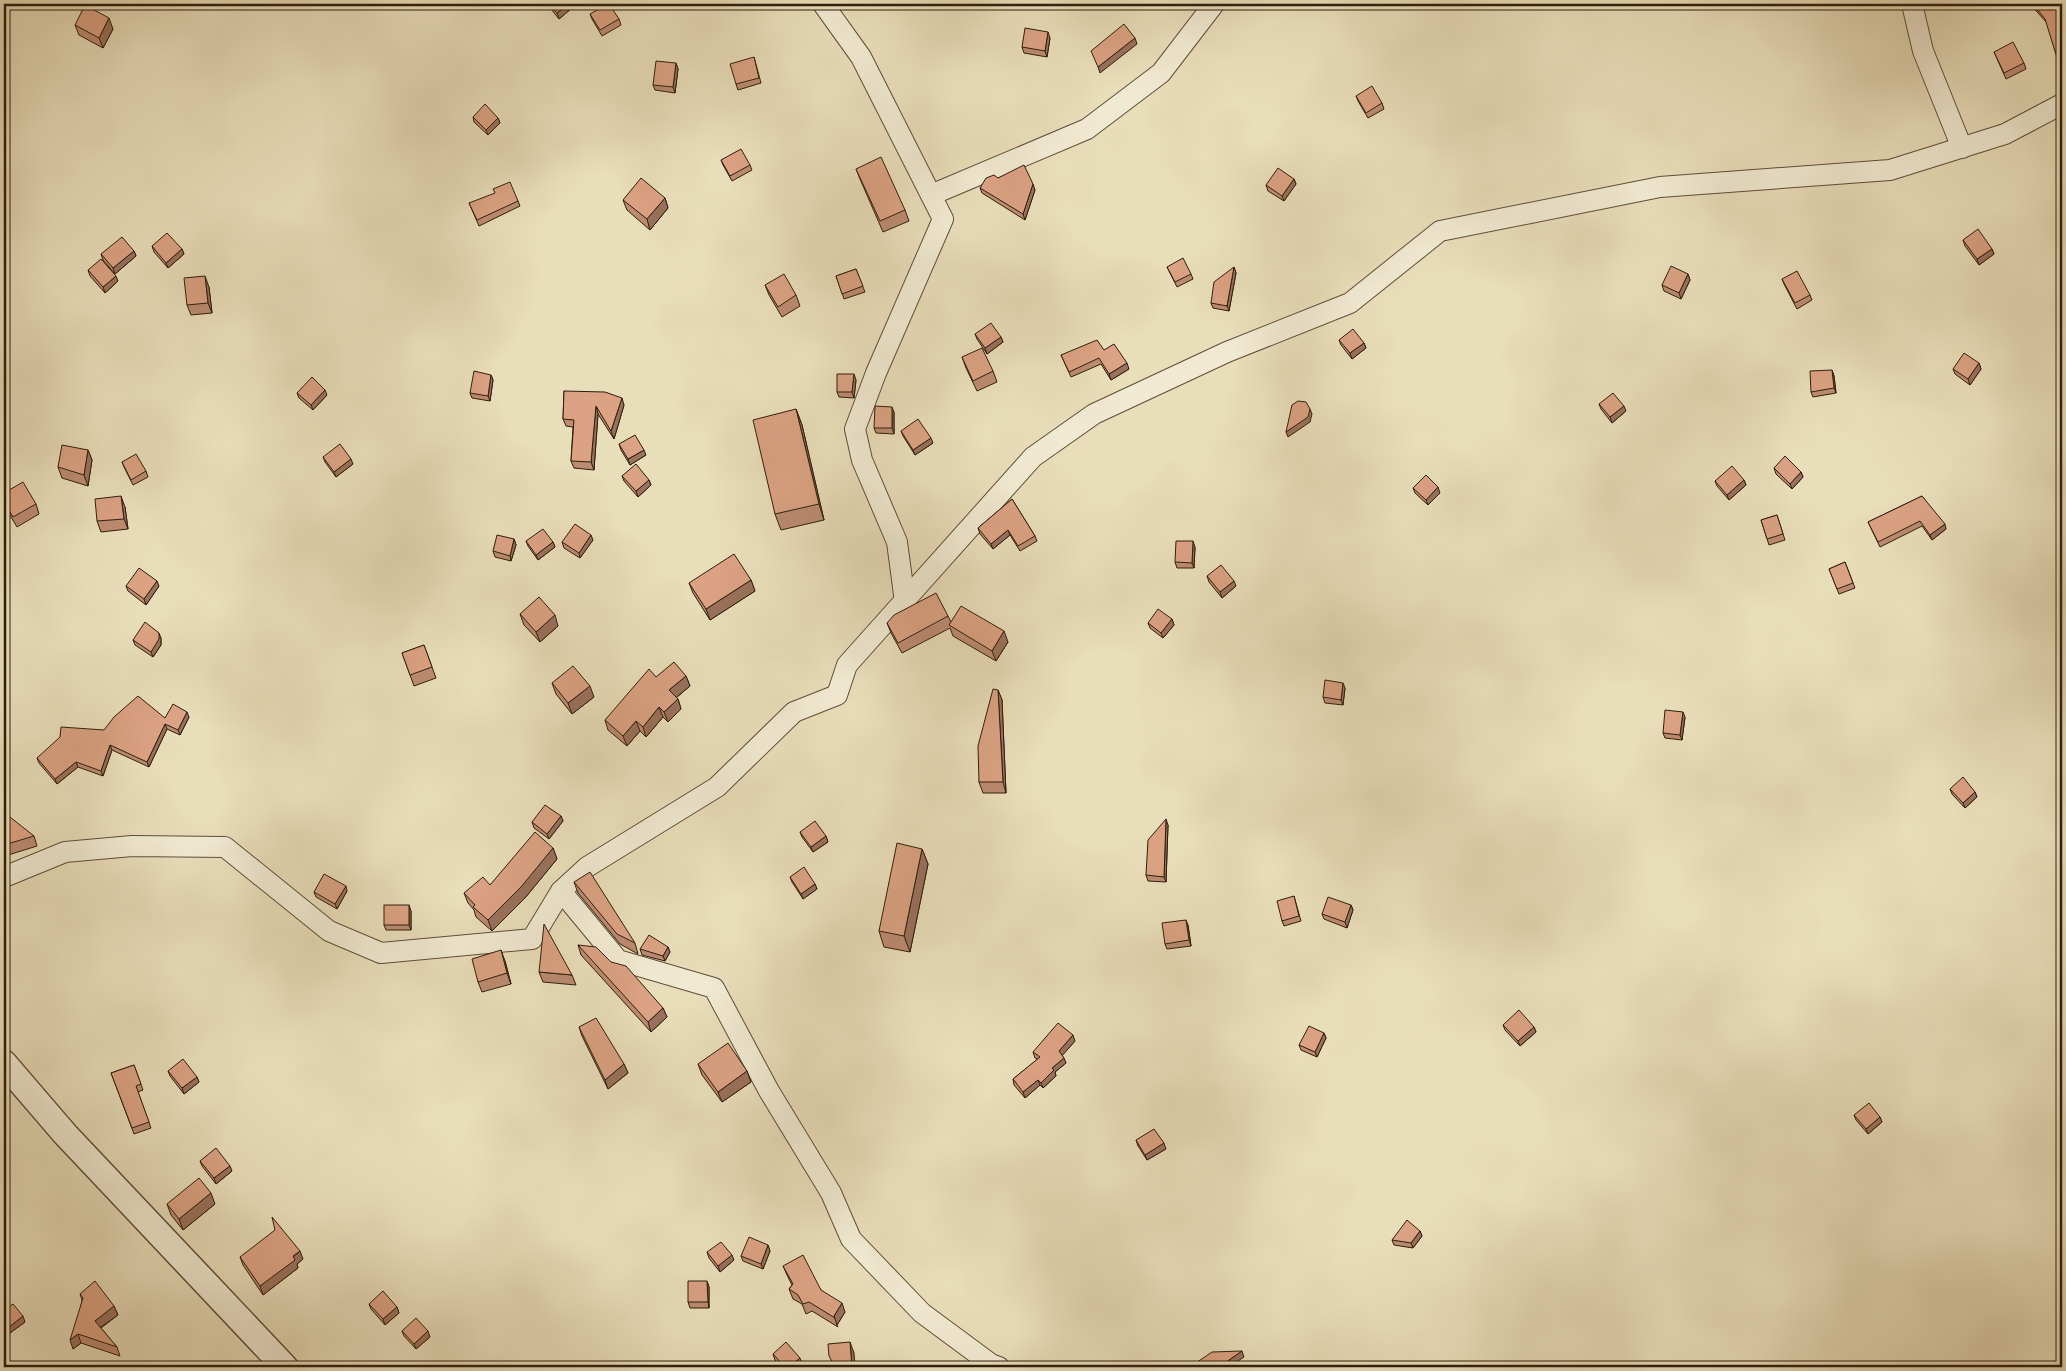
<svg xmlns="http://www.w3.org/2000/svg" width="2066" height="1371" font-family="'IM FELL Great Primer',serif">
<rect width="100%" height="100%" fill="#e9deba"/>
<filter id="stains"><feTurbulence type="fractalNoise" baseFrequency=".004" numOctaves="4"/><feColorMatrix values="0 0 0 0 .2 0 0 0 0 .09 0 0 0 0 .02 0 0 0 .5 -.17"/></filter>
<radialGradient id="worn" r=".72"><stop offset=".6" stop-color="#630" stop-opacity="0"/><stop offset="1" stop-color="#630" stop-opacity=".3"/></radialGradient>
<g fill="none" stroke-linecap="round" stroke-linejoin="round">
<defs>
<g id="minor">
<polyline points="823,4 861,57 943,219 876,373 855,429 862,460 897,542 905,602"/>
<polyline points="1912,4 1923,51 1962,148"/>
<polyline points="931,195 1087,129 1161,73 1214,4"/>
<polyline points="4,877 65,852 132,846 225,847 329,931 381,953 532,939 561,891 587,867 717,787 794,712 837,695 847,665 1033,457 1094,414 1227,352 1350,303 1440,231 1660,187 1890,170 2005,134 2062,104"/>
<polyline points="561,891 618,960 714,988 769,1091 831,1193 851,1239 922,1313 991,1364 999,1367"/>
</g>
<polyline id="tertiary" points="4,1063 65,1134 285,1367"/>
</defs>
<use href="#minor" stroke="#5e4e38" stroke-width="22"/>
<use href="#tertiary" stroke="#5e4e38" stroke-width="28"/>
<use href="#minor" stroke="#f1ead2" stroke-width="20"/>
<use href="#tertiary" stroke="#f1ead2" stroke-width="25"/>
</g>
<g fill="#bc8b71" stroke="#2f1e0d">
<polygon points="547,4 570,4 572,8 559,19"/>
<polygon points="2030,4 2059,4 2062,7 2062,65 2060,66 2047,23"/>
<polygon points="590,14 619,19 621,25 602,36 592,19"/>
<polygon points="75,25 113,29 103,48 79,35"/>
<polygon points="1050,38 1047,57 1024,53 1022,47"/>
<polygon points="1994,52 2024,63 2026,69 2006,79"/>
<polygon points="754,57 761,83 738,90 736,84"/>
<polygon points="676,63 678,69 675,93 655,90 653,85"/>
<polygon points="1356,96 1382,103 1384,109 1368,118 1358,101"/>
<polygon points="473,117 498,118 500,123 488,135 474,122"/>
<polygon points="721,160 750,165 752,170 732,181 723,165"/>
<polygon points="856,169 905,210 909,221 883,232 860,179"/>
<polygon points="998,178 1035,190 1025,220 982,193 980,188"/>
<polygon points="1294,179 1296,184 1284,201 1268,191 1266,185"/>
<polygon points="665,198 668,208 650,230 627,210 623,200"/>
<polygon points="518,201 520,206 479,226 469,203"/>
<polygon points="1963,240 1992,249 1994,254 1979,265 1965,246"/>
<polygon points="152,246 182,249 184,254 168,268 154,252"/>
<polygon points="134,251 136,256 115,274 103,260 101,254"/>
<polygon points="1167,267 1191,274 1193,279 1177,287"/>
<polygon points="1234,267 1236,273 1229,311 1213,308 1211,303"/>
<polygon points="856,269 865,292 844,299 836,276"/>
<polygon points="88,270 118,281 105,293 90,276"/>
<polygon points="1688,274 1690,280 1681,299 1664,291 1662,285"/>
<polygon points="1782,279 1810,295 1812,300 1797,309 1784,284"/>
<polygon points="765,285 796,295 800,306 782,317 769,295"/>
<polygon points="209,287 212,313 191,315 187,305"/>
<polygon points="975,334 1001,337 1003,342 987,354 977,339"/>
<polygon points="1339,340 1364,343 1366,348 1352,359 1341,345"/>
<polygon points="1104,350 1129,369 1111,380 1101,364 1071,377 1061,355"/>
<polygon points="962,357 993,371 997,382 977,391 966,368"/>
<polygon points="1979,363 1981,369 1970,385 1955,374 1953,369"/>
<polygon points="1832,370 1834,376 1836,393 1813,397 1811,392"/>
<polygon points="491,375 493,380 490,401 472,398 470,393"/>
<polygon points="856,380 854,398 839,397 837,392"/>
<polygon points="564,391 624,405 614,439 598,414 594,470 574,468 571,461 573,427 566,426 563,419"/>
<polygon points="297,393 327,395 313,410 299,398"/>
<polygon points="1599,404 1626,411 1612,423 1601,409"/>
<polygon points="796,409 802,425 824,520 781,530 775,514"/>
<polygon points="894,412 894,434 876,433 874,428"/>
<polygon points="901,431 933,443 915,455 903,436"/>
<polygon points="619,444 646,455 630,465 621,450"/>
<polygon points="88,450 92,460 88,486 62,478 58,467"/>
<polygon points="323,457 353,464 336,477 325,462"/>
<polygon points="122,462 146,471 148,477 133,485 124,467"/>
<polygon points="1774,468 1801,472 1803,477 1792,489 1776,474"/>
<polygon points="622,476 649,480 651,485 638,497 624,481"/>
<polygon points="1744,480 1746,485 1729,500 1717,486 1715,481"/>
<polygon points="1413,488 1440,493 1428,505 1415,493"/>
<polygon points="4,493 36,504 39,514 17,527 4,505"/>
<polygon points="1922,496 1946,529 1932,540 1922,526 1880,547 1868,522"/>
<polygon points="1012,499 1035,536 1037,541 1020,551 1010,535 993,549 980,534 978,528"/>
<polygon points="125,507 128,529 101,532 97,521"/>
<polygon points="1777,515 1785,540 1769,545 1761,520"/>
<polygon points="514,539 516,545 511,561 495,557 493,551"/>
<polygon points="593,540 580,558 564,548 562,542"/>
<polygon points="526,541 553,542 555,547 538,560 528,546"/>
<polygon points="1195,547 1194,568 1177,568 1175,562"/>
<polygon points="1845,562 1855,588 1839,594 1829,569"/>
<polygon points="1207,576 1236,586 1222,598 1209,582"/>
<polygon points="751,580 755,591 710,620 693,593 689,583"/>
<polygon points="126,586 159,586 146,605 128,591"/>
<polygon points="520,614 558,626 540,642 524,625"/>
<polygon points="948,616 951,622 1008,642 996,661 953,636 950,628 902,653 891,633 887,623"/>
<polygon points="1172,619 1174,625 1163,638 1150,628 1148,623"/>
<polygon points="161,638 161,645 153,657 135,645 133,640"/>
<polygon points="424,645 436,678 414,686 402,653"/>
<polygon points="686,676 690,686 676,698 678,699 681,709 668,722 663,717 646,737 640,731 627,746 608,730 605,720 656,677"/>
<polygon points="552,683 594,697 572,714 556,694"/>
<polygon points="1345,688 1343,705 1325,703 1323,697"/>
<polygon points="998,690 1002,700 1006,793 983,793 979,782"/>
<polygon points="189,717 180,735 167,729 149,767 112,750 103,776 78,767 57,784 39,763 37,758 104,730 165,718"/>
<polygon points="1685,717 1682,740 1665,738 1663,733"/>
<polygon points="1950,789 1975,792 1977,797 1965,808 1952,794"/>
<polygon points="561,816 563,821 549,839 534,828 532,822"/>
<polygon points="4,819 34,836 37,846 5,856 4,852"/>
<polygon points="1168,825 1166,882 1148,881 1146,875"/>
<polygon points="800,832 826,836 828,842 813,852 802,837"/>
<polygon points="553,848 557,859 525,898 492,931 476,917 474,910 468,903 464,893 490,885"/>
<polygon points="922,849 928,864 910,952 884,947 879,931"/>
<polygon points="790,877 815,884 817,889 803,899 792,882"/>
<polygon points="574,882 635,943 638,954 620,944 578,893"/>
<polygon points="347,891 337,909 316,897 314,892"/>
<polygon points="1294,896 1301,921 1284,926 1282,921"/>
<polygon points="1351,905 1353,910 1347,928 1324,919 1322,914"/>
<polygon points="411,911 411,930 386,930 384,925"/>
<polygon points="1188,925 1191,946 1167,949 1165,944"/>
<polygon points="578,945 611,962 663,1008 667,1017 651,1032 581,955"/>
<polygon points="668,947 670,952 665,961 642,955 640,949"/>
<polygon points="505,961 511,984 482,992 478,982"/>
<polygon points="539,972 572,975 576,985 543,982"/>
<polygon points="1503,1025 1534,1027 1536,1032 1520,1046 1505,1030"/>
<polygon points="579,1027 624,1064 628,1073 608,1089 582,1036"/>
<polygon points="1324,1033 1326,1038 1317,1057 1301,1050 1299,1045"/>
<polygon points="1075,1041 1062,1055 1066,1063 1055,1072 1056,1076 1043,1088 1040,1085 1025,1098 1014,1085 1013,1079 1038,1059 1035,1058 1033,1052"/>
<polygon points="698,1064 747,1071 751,1082 722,1102 702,1075"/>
<polygon points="134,1065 143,1090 138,1092 151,1128 134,1134 111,1073"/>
<polygon points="168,1071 197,1077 199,1082 184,1094 170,1076"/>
<polygon points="1854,1115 1880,1117 1882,1122 1868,1134 1856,1120"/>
<polygon points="1136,1140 1166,1149 1147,1160 1138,1146"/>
<polygon points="200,1161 232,1171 216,1184 202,1166"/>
<polygon points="167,1204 215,1204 183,1230 171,1215"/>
<polygon points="1420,1231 1422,1236 1413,1248 1394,1245 1392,1240"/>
<polygon points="768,1245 770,1251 763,1269 743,1261 741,1256"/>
<polygon points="707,1252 734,1260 720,1272 709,1258"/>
<polygon points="240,1257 303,1259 297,1264 298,1268 263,1295 243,1265"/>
<polygon points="783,1266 821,1290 845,1312 837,1325 838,1327 812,1311 806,1314 802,1304 793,1299 789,1289 792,1285 787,1275"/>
<polygon points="707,1281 709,1287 709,1308 690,1308 688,1302"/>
<polygon points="80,1294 114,1306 118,1315 101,1328 117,1347 120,1356 81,1343 73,1349 82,1300"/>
<polygon points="369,1304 397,1307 399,1313 385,1325 371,1309"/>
<polygon points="4,1310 25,1322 10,1333 4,1326"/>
<polygon points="402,1331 430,1337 416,1349 404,1336"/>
<polygon points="773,1354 802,1363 797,1367 782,1367 775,1360"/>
</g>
<g fill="#99715c" stroke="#2f1e0d">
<polygon points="569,4 570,4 572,8 559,19 557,13"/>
<polygon points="109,18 113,29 103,48 99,38"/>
<polygon points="1048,32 1050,38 1047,57 1045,51"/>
<polygon points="1135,38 1137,44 1100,73 1098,67"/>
<polygon points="676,63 678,69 675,93 673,87"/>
<polygon points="498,118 500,123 488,135 486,130"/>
<polygon points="1294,179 1296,184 1284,201 1282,196"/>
<polygon points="1033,184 1035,190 1025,220 1023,214"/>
<polygon points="665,198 668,208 650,230 647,219"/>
<polygon points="182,249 184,254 168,268 166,263"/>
<polygon points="1992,249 1994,254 1979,265 1977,259"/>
<polygon points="134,251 136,256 115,274 113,268"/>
<polygon points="1234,267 1236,273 1229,311 1227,306"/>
<polygon points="1688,274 1690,280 1681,299 1679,293"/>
<polygon points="116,276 118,281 105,293 103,287"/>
<polygon points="205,276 209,287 212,313 208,303"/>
<polygon points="1001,337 1003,342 987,354 985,348"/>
<polygon points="1364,343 1366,348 1352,359 1350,353"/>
<polygon points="1127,363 1129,369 1111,380 1109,374"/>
<polygon points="1979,363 1981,369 1970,385 1968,379"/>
<polygon points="1832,370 1834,376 1836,393 1834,388"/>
<polygon points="854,374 856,380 854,398 852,392"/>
<polygon points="491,375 493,380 490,401 488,396"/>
<polygon points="325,390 327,395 313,410 311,405"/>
<polygon points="622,398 624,405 614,439 611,431"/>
<polygon points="596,406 598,414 594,470 591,462"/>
<polygon points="1624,406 1626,411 1612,423 1610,417"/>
<polygon points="892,407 894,412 894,434 892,428"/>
<polygon points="796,409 802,425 824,520 819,504"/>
<polygon points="1310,409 1312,414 1310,422 1288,437 1286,432"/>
<polygon points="931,438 933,443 915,455 913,450"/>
<polygon points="88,450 92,460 88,486 84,475"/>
<polygon points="644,450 646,455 630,465 628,459"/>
<polygon points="351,459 353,464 336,477 334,472"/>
<polygon points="1801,472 1803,477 1792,489 1790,484"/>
<polygon points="649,480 651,485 638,497 636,491"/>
<polygon points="1744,480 1746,485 1729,500 1727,495"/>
<polygon points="1438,487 1440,493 1428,505 1426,500"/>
<polygon points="121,496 125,507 128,529 124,519"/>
<polygon points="1945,524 1946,529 1932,540 1930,535"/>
<polygon points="1008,530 1010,535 993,549 991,544"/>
<polygon points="591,535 593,540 580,558 579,553"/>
<polygon points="514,539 516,545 511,561 510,556"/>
<polygon points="1193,541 1195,547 1194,568 1192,563"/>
<polygon points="553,542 555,547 538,560 536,555"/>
<polygon points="751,580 755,591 710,620 706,609"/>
<polygon points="157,581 159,586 146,605 144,599"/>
<polygon points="1234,581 1236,586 1222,598 1220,592"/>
<polygon points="555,615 558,626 540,642 536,632"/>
<polygon points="1172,619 1174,625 1163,638 1161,633"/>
<polygon points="1004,631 1008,642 996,661 992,651"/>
<polygon points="159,633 161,638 161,645 153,657 151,652"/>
<polygon points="686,676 690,686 673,700 669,690"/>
<polygon points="1343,683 1345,688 1343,705 1341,700"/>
<polygon points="590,686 594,697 572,714 568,703"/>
<polygon points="998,690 1002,700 1006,793 1003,782"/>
<polygon points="678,699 681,709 668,722 664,712"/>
<polygon points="659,707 663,717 646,737 643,727"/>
<polygon points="187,712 189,717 180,735 178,730"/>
<polygon points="1683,712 1685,717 1682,740 1680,735"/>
<polygon points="636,721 640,731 627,746 623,736"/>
<polygon points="165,724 167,729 149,767 147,762"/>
<polygon points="110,745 112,750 103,776 101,771"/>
<polygon points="76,762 78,767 57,784 55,779"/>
<polygon points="1975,792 1977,797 1965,808 1963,803"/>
<polygon points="561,816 563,821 549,839 547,834"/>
<polygon points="1166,819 1168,825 1166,882 1164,877"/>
<polygon points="826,836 828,842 813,852 811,847"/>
<polygon points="553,848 557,859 525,898 492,931 488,920"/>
<polygon points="922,849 928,864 910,952 904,936"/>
<polygon points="815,884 817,889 803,899 801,894"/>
<polygon points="346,886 347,891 337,909 335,904"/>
<polygon points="409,905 411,911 411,930 409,925"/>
<polygon points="1351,905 1353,910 1347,928 1345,922"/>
<polygon points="1186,920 1188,925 1191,946 1189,940"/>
<polygon points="668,947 670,952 665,961 663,956"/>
<polygon points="501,950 505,961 511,984 507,973"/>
<polygon points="663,1008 667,1017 651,1032 648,1022"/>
<polygon points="1534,1027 1536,1032 1520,1046 1518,1041"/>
<polygon points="1324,1033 1326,1038 1317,1057 1315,1052"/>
<polygon points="1073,1035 1075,1041 1061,1057 1059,1051"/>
<polygon points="1064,1058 1066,1063 1055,1072 1056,1076 1043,1088 1041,1083 1052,1068"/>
<polygon points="624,1064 628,1073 608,1089 605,1080"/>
<polygon points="747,1071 751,1082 722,1102 718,1092"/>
<polygon points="197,1077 199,1082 184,1094 182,1088"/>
<polygon points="1038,1080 1040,1085 1025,1098 1023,1092"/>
<polygon points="1880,1117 1882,1122 1868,1134 1866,1129"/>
<polygon points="1164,1143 1166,1149 1147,1160 1145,1155"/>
<polygon points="230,1166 232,1171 216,1184 214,1178"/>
<polygon points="211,1193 215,1204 183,1230 179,1219"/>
<polygon points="1420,1231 1422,1236 1413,1248 1411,1243"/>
<polygon points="768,1245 770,1251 763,1269 761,1264"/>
<polygon points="300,1251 303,1259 297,1264 298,1268 263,1295 260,1286"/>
<polygon points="732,1255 734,1260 720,1272 718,1266"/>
<polygon points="707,1281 709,1287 709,1308 708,1302"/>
<polygon points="842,1303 845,1312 837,1325 834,1316"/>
<polygon points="114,1306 118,1315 98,1329 95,1321"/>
<polygon points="397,1307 399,1313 385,1325 383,1319"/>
<polygon points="23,1316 25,1322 10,1333 8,1328"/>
<polygon points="428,1331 430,1337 416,1349 414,1344"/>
<polygon points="78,1334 81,1343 73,1349 70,1340"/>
<polygon points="850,1342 854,1353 855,1367 852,1367"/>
<polygon points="1242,1351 1244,1357 1229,1367 1219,1367"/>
<polygon points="800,1358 802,1363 797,1367 789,1367"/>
</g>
<g fill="#dba283" stroke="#2f1e0d">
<polygon points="550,4 569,4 557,13"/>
<polygon points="608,4 609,4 619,19 600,30 590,14"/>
<polygon points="2033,4 2059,4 2062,7 2062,59 2058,61 2045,19"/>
<polygon points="85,5 109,18 99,38 75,25"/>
<polygon points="1124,24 1135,38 1098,67 1091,51"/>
<polygon points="1025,28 1048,32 1045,51 1022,47"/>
<polygon points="2013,42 2024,63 2004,73 1994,52"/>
<polygon points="754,57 759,78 736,84 730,64"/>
<polygon points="656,61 676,63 673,87 653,85"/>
<polygon points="1372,86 1382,103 1366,113 1356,96"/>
<polygon points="485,104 498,118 486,130 473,117"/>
<polygon points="741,149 750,165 730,176 721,160"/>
<polygon points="881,157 905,210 880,221 856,169"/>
<polygon points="1024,165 1033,184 1023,214 980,188 986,178 994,175 998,178"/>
<polygon points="1278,168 1294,179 1282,196 1266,185"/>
<polygon points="641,178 665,198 647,219 623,200"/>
<polygon points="510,182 518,201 477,220 469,203 495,193 493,189"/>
<polygon points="1978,229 1992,249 1977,259 1963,240"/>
<polygon points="167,233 182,249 166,263 152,246"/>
<polygon points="122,237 134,251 113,268 101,254"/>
<polygon points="1183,258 1191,274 1175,282 1167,267"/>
<polygon points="101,259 116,276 103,287 88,270"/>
<polygon points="1671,266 1688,274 1679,293 1662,285"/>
<polygon points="1234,267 1227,306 1211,303 1214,282"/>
<polygon points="856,269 863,286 842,294 836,276"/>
<polygon points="1797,271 1810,295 1795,303 1782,279"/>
<polygon points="784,274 796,295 778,307 765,285"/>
<polygon points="205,276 208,303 187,305 184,278"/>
<polygon points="991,323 1001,337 985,348 975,334"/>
<polygon points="1353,329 1364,343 1350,353 1339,340"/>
<polygon points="1097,340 1104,350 1114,344 1127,363 1109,374 1099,358 1069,372 1061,355"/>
<polygon points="982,348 993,371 973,381 962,357"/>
<polygon points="1964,353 1979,363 1968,379 1953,369"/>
<polygon points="1832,370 1834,388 1811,392 1810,371"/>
<polygon points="474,371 491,375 488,396 470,393"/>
<polygon points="837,374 854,374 852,392 837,392"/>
<polygon points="312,377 325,390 311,405 297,393"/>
<polygon points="564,391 605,392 622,398 611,431 596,406 591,462 571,461 574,420 563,419"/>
<polygon points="1613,393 1624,406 1610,417 1599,404"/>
<polygon points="1298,401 1306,402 1310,409 1308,417 1286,432 1292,405"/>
<polygon points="875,406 892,407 892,428 874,428"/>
<polygon points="796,409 819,504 775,514 753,420"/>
<polygon points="918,419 931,438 913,450 901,431"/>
<polygon points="635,435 644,450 628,459 619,444"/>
<polygon points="340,444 351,459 334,472 323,457"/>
<polygon points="62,445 88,450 84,475 58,467"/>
<polygon points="136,454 146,471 131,480 122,462"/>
<polygon points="1785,456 1801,472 1790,484 1774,468"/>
<polygon points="636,464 649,480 636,491 622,476"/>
<polygon points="1732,466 1744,480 1727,495 1715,481"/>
<polygon points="1426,475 1438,487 1426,500 1413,488"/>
<polygon points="23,482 36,504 13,517 4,501 4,493"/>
<polygon points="121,496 124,519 97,521 95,499"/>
<polygon points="1922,496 1945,524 1930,535 1920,521 1878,542 1868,522"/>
<polygon points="1012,499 1035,536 1018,546 1008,530 991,544 978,528"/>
<polygon points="1777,515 1783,534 1767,539 1761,520"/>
<polygon points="575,524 591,535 579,553 562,542"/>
<polygon points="543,529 553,542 536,555 526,541"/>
<polygon points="497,535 514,539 510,556 493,551"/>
<polygon points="1176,541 1193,541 1192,563 1175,562"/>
<polygon points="734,554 751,580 706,609 689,583"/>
<polygon points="1845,562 1853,583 1837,589 1829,569"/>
<polygon points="1221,565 1234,581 1220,592 1207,576"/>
<polygon points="139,568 157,581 144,599 126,586"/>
<polygon points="936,593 948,616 898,643 887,623 894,615"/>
<polygon points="539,597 555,615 536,632 520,614"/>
<polygon points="961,606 1004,631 992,651 949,625"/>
<polygon points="1158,609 1172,619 1161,633 1148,623"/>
<polygon points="145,622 159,633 159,639 151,652 133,640"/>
<polygon points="424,645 432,667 410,675 402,653"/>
<polygon points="674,662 686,676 669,690 678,699 664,712 659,707 643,727 636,721 623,736 605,720 649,669 656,677"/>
<polygon points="573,666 590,686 568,703 552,683"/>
<polygon points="1325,680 1343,683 1341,700 1323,697"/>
<polygon points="993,689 998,690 1003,782 979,782 978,746"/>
<polygon points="138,696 165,718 173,704 187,712 178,730 165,724 147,762 110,745 101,771 76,762 55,779 37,758 60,737 61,727 104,730 114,717"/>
<polygon points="1665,710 1683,712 1680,735 1663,733"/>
<polygon points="1963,777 1975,792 1963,803 1950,789"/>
<polygon points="545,805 561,816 547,834 532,822"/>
<polygon points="10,817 34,836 4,845 4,819"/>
<polygon points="1166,819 1164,877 1146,875 1148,840"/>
<polygon points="815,821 826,836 811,847 800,832"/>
<polygon points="535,832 553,848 521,887 488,920 473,907 475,905 464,893 483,877 490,885"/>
<polygon points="897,843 922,849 904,936 879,931"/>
<polygon points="804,867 815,884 801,894 790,877"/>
<polygon points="590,872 635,943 617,934 574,882"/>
<polygon points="324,874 346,886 335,904 314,892"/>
<polygon points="1294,896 1299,916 1282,921 1277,901"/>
<polygon points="1328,897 1351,905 1345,922 1322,914"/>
<rect x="384" y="905" width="25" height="20"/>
<polygon points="1186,920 1189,940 1165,944 1162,923"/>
<polygon points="544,924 572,975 539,972"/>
<polygon points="649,935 668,947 663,956 640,949"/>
<polygon points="578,945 596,947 611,962 626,966 663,1008 648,1022"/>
<polygon points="501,950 507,973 478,982 472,959"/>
<polygon points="1519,1010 1534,1027 1518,1041 1503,1025"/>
<polygon points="596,1018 624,1064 605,1080 579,1027"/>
<polygon points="1058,1023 1073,1035 1059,1051 1064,1058 1052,1068 1054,1070 1041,1083 1038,1080 1023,1092 1013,1079 1040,1057 1033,1052"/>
<polygon points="1309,1026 1324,1033 1315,1052 1299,1045"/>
<polygon points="728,1043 747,1071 718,1092 698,1064"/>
<polygon points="183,1059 197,1077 182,1088 168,1071"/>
<polygon points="134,1065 141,1084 136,1086 149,1122 132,1128 111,1073"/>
<polygon points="1869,1103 1880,1117 1866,1129 1854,1115"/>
<polygon points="1154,1129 1164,1143 1145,1155 1136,1140"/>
<polygon points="216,1148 230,1166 214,1178 200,1161"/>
<polygon points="199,1178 211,1193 179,1219 167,1204"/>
<polygon points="272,1217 300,1251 293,1256 295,1260 260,1286 240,1257 275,1230"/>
<polygon points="1407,1220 1420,1231 1411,1243 1392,1240"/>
<polygon points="749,1237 768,1245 761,1264 741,1256"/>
<polygon points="721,1242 732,1255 718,1266 707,1252"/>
<polygon points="803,1255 821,1290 842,1303 834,1316 835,1318 809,1302 803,1304 798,1295 789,1289 793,1284 783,1266"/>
<polygon points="95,1281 114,1306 95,1321 117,1347 78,1334 70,1340 83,1298 80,1294"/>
<polygon points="688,1281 707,1281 708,1302 688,1302"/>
<polygon points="383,1291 397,1307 383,1319 369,1304"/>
<polygon points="13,1304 23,1316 8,1328 4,1323 4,1310"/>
<polygon points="416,1318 428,1331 414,1344 402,1331"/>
<polygon points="786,1342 800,1358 789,1367 785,1367 773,1354"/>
<polygon points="850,1342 852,1367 835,1367 829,1356 828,1344"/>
<polygon points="1242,1351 1219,1367 1190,1367 1212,1352"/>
</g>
<rect width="2066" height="1371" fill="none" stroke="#e9deba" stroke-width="20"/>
<rect x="5" y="5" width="2056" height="1361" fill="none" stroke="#2f1e0d" stroke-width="2.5"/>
<rect x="10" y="10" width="2046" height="1351" fill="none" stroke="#2f1e0d"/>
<rect width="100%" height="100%" filter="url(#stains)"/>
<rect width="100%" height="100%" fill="url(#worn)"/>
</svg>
